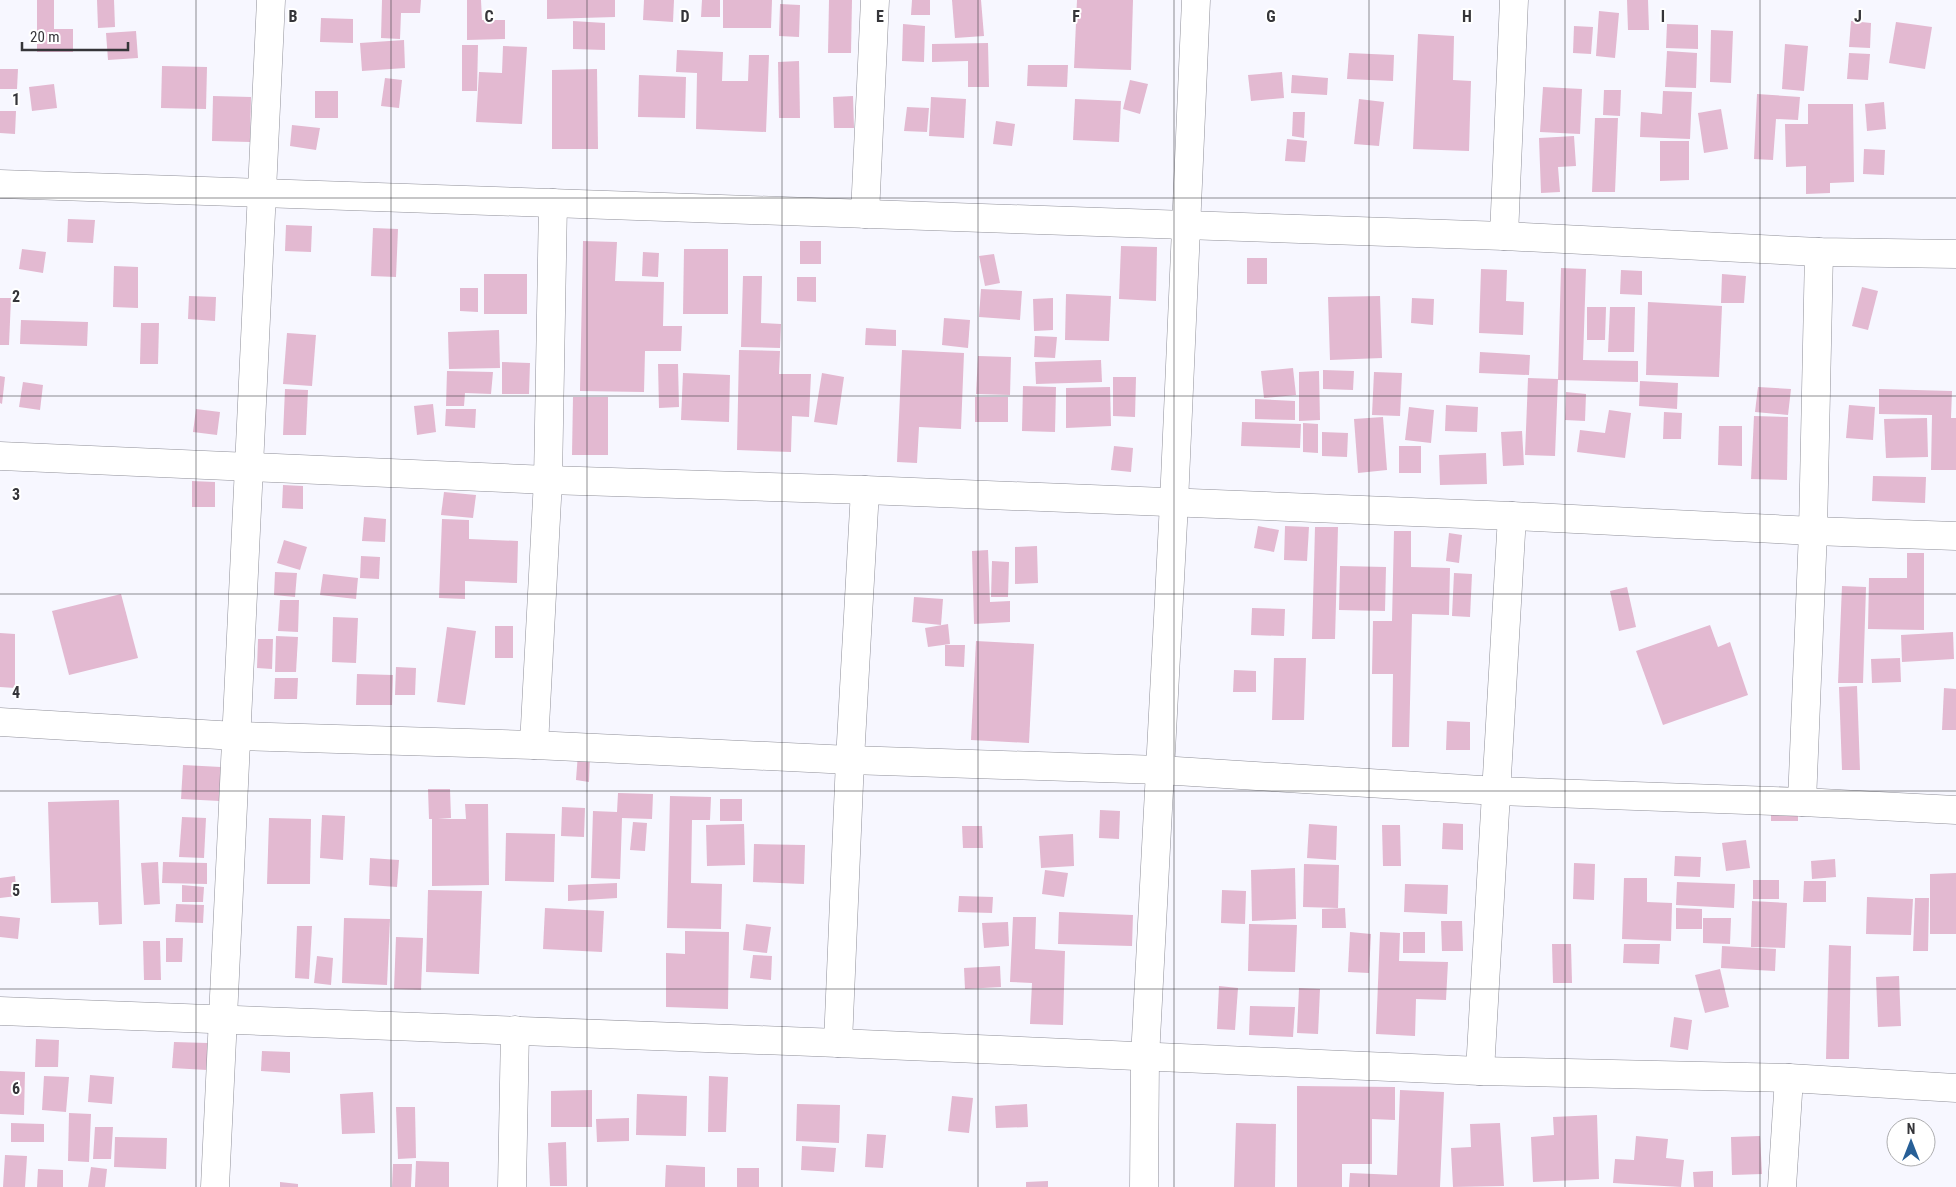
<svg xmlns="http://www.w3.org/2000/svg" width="1956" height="1187" font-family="'Roboto Condensed',sans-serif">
<rect width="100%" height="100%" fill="#f7f7ff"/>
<g fill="#e3b9d1">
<polygon points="37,0 54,0 54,29 73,29 73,52 37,52"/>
<polygon points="97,0 114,0 115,27 98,28"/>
<polygon points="382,0 421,0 420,13 401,13 400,39 381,38"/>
<polygon points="467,0 481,0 482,20 505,20 505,39 467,40"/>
<polygon points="547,0 615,0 615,17 547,19"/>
<polygon points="644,0 674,0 673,22 643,20"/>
<polygon points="702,0 720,0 720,17 701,17"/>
<polygon points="723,0 772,0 771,28 723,28"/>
<polygon points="829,0 852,0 851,53 828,53"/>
<polygon points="912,0 930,0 930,15 911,15"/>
<polygon points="952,0 981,0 984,36 955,38"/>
<polygon points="1077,0 1133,0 1131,70 1074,68"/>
<polygon points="1627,0 1648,0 1649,30 1628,30"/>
<polygon points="780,4 800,5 799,37 779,36"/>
<polygon points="1599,11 1619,13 1615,58 1596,56"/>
<polygon points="321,18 353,19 353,43 320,42"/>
<polygon points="573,21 605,23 605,50 573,49"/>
<polygon points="1851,21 1871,23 1870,48 1849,47"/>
<polygon points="1896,22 1932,27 1925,69 1889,63"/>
<polygon points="903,24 925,26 924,62 902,61"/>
<polygon points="1667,24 1698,25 1698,49 1666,48"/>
<polygon points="1574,26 1593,27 1591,54 1573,53"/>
<polygon points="1711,30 1733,31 1731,83 1710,82"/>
<polygon points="136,31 138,58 108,60 106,33"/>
<polygon points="1418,34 1454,36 1453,80 1471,81 1469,151 1413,149"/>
<polygon points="404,40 405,68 362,71 360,43"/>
<polygon points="988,43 989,87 968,87 968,61 932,62 932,44"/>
<polygon points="1785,44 1808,46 1804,91 1782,89"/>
<polygon points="462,45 478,45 477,91 462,91"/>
<polygon points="503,46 527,47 522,124 476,122 479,72 502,73"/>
<polygon points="677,50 723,52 722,81 748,81 749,55 769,55 766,132 696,129 697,73 676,72"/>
<polygon points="1667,51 1697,53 1696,88 1665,87"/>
<polygon points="1349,53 1394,55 1393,81 1347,79"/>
<polygon points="1849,53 1870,54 1868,80 1847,79"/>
<polygon points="799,61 800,118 779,118 778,62"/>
<polygon points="1028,65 1068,65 1067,87 1027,86"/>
<polygon points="162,66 207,67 206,109 161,108"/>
<polygon points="0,69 18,69 17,89 0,89"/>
<polygon points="597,69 598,149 552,149 552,70"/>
<polygon points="1282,72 1284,98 1251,101 1248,75"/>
<polygon points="639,75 686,77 685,118 638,117"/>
<polygon points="1292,75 1328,78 1327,95 1291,93"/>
<polygon points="385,78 402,80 399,108 381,106"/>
<polygon points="1130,80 1148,84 1140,114 1123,109"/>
<polygon points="54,84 57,108 32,111 29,87"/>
<polygon points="1543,87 1582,89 1580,134 1540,132"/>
<polygon points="1604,90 1621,90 1620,116 1603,115"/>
<rect x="315" y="91" width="23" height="27"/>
<polygon points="1663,91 1692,92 1690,139 1640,137 1641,112 1662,114"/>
<polygon points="1757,94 1800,97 1798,120 1776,119 1773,160 1754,159"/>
<polygon points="213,96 251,97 250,142 212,141"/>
<polygon points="853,96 854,128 834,128 833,97"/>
<polygon points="931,97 966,99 964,138 929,136"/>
<polygon points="1075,99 1121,101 1119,142 1073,140"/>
<polygon points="1359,99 1384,102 1379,146 1354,144"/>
<polygon points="1884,102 1886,129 1867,131 1865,104"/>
<polygon points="1808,104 1853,104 1854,182 1830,183 1830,193 1806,194 1806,166 1786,167 1785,124 1808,124"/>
<polygon points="907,107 929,108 927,132 904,131"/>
<polygon points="1721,109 1728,149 1704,153 1698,113"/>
<polygon points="0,111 16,111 15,134 0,133"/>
<polygon points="1293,112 1305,112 1304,138 1292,136"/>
<polygon points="1595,118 1618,118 1615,192 1592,192"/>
<polygon points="996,121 1015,124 1012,146 993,144"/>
<polygon points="292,125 320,128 316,150 290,146"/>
<polygon points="1574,136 1576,166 1558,167 1560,192 1541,193 1539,138"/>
<polygon points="1287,139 1307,141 1305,162 1285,161"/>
<polygon points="1660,141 1689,141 1689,180 1660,181"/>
<polygon points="1864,149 1885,150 1884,175 1863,174"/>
<polygon points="68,219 95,220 93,243 67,242"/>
<polygon points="286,225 312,226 311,252 285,251"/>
<polygon points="373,228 398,229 396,277 371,276"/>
<polygon points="583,241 617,242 615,281 664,282 663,326 682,326 681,351 645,351 644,392 580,391"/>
<rect x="800" y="241" width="21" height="23"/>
<polygon points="1121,246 1157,247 1156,301 1119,299"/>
<polygon points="22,249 46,252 43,273 19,269"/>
<polygon points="684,249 728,249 728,314 683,314"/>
<polygon points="643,252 659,253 658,277 642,276"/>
<polygon points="994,254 1000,283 985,286 979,256"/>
<rect x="1247" y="258" width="20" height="26"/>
<polygon points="114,266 138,267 138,308 113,307"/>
<polygon points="1561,268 1586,269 1583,360 1638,361 1638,382 1558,380"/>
<polygon points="1481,269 1507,270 1506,301 1524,302 1523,335 1479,333"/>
<polygon points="1621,270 1642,271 1642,295 1620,294"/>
<rect x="484" y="274" width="43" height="40"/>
<polygon points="1722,274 1746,276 1744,303 1721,303"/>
<polygon points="743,276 762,276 761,323 781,324 780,348 741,347"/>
<polygon points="797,277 816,277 816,302 797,301"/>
<polygon points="1862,287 1878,291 1868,330 1852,326"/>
<polygon points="460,288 478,288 478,312 460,311"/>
<polygon points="981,289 1022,291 1020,320 979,317"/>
<polygon points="1066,294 1111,296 1109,341 1065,340"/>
<polygon points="189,296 216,297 215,321 188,319"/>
<polygon points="1380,296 1382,358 1330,360 1328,297"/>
<polygon points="0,298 11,298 9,345 0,345"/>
<polygon points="1053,298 1053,330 1034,331 1033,299"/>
<polygon points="1412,298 1434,299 1433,325 1411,323"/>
<polygon points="1648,302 1722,306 1719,377 1646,375"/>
<polygon points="1587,307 1606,307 1605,340 1587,340"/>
<polygon points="1610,307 1635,307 1634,352 1608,352"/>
<polygon points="944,318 970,320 968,348 942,345"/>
<polygon points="21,320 88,322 87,346 20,344"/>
<polygon points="141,323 159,323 158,364 140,364"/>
<polygon points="866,328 896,330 896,346 865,345"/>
<polygon points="499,330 500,368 449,369 448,332"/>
<polygon points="287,333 316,335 312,386 283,384"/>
<polygon points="1035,336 1057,337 1055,358 1034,357"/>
<polygon points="739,350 780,351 779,374 811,374 809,417 792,416 791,452 737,450"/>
<polygon points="902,350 964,353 961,429 919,427 917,463 897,462"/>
<polygon points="1480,352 1530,355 1529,375 1479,373"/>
<polygon points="978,356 1011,357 1010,395 976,394"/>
<polygon points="1101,360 1102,382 1036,384 1035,362"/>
<polygon points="502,362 530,363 529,394 502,394"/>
<polygon points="658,364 678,364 679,407 659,408"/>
<polygon points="1293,368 1296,395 1264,398 1261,371"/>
<polygon points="1323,370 1354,371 1353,390 1323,389"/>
<polygon points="447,371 493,372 491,394 465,393 464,406 446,406"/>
<polygon points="1319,371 1320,420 1299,421 1299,372"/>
<polygon points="1374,372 1402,373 1400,416 1372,415"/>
<polygon points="683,373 730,375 729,422 681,420"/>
<polygon points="822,373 844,377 837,425 814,422"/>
<polygon points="0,376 5,377 2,404 0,403"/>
<polygon points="1113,377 1136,377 1135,417 1113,416"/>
<polygon points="1528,378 1558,379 1555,456 1525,455"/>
<polygon points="1640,381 1678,383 1677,409 1639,406"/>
<polygon points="23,382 43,385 40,410 19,407"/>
<polygon points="1023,386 1056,387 1055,432 1022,431"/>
<polygon points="1110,387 1111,426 1066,428 1066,388"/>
<polygon points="1758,387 1791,389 1788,415 1755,412"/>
<polygon points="285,389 308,390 306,435 283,435"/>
<polygon points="1879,389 1952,391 1951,418 1956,418 1956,470 1931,470 1932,415 1879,414"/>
<polygon points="1566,392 1586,394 1585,421 1565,420"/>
<polygon points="573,397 608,397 608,455 572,455"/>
<rect x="975" y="397" width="33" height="25"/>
<polygon points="1255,399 1295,401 1295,420 1255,419"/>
<polygon points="433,404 436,432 417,435 414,406"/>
<polygon points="1446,405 1478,407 1477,432 1445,431"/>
<polygon points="1849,405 1875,407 1873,440 1846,438"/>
<polygon points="1409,407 1434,410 1431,443 1405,440"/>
<polygon points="196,409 220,412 217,435 193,432"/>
<polygon points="446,409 476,409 475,428 445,426"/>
<polygon points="1609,410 1631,413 1625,458 1577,452 1580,430 1605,433"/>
<polygon points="1664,412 1682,413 1681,439 1663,439"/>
<polygon points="1754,416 1788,417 1787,480 1751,479"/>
<polygon points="1383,417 1387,470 1358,473 1354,419"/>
<polygon points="1927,418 1928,457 1886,458 1884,419"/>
<polygon points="1242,422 1301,424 1300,448 1241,446"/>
<polygon points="1303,423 1318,424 1318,453 1303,452"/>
<polygon points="1719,426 1742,426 1742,466 1718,465"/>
<polygon points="1522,431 1524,465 1503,466 1501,432"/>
<polygon points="1322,432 1348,433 1347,457 1322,456"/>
<polygon points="1114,446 1133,448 1131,472 1111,470"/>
<rect x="1399" y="446" width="22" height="27"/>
<polygon points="1486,453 1487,484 1440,485 1439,455"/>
<polygon points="1873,476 1926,477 1925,503 1872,501"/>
<polygon points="192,481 215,482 215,507 192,507"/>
<polygon points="283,485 303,486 303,509 282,508"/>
<polygon points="444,492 476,495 473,518 441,515"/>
<polygon points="364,517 386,519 385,542 362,541"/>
<polygon points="442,519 469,520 469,539 518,541 517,583 465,581 465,599 439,598"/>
<polygon points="1258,526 1279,530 1274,552 1254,548"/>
<polygon points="1285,526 1309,527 1307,561 1284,560"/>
<polygon points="1315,527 1338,527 1335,639 1312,639"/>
<polygon points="1394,531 1411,531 1411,567 1450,568 1449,615 1412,614 1409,747 1392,747 1393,674 1372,674 1373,621 1392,621"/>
<polygon points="1449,533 1462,535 1459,563 1446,561"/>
<polygon points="284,540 307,547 300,570 277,563"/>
<polygon points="1037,546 1038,583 1015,584 1015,547"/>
<polygon points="988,550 990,602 1010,601 1010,622 974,624 972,551"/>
<polygon points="1907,553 1924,553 1924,630 1868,629 1869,578 1907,578"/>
<polygon points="361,556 380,557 379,579 360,578"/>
<polygon points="992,561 1009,562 1008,597 991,597"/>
<polygon points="1340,566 1386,567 1385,611 1339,610"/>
<polygon points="275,572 297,573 295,597 274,595"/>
<polygon points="1454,573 1472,574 1470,617 1452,616"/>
<polygon points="323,574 358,578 356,599 320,595"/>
<polygon points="1842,586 1866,587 1863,683 1838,683"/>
<polygon points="1627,587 1636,627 1619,631 1610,591"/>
<polygon points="121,594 138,658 69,675 52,611"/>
<polygon points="914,597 943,599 941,625 912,622"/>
<polygon points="280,600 299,600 298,632 278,631"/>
<polygon points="1252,608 1285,609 1284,636 1251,635"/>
<polygon points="333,617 358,618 356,663 332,662"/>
<polygon points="948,624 950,644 928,647 925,628"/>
<polygon points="1710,625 1718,647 1730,642 1748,695 1663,725 1636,651"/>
<rect x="495" y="626" width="18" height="32"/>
<polygon points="447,627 476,631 465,705 437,702"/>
<polygon points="1953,632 1954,659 1902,662 1901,635"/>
<polygon points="0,633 15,634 15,688 0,687"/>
<polygon points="276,636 298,637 296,672 275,672"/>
<polygon points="258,639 273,639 272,669 257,668"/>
<polygon points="976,641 1034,644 1029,743 971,740"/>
<polygon points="945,645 965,645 964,667 945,666"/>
<polygon points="1274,658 1306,658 1304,720 1272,720"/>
<polygon points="1900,658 1901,682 1872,683 1871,659"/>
<polygon points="396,667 416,668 415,695 395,695"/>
<polygon points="1234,670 1256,671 1256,692 1233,692"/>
<polygon points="357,674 393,675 392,705 356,705"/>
<polygon points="275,678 298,678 297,699 274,699"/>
<polygon points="1857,686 1860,770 1842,770 1839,687"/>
<polygon points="1944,688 1956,689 1956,730 1942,730"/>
<polygon points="1447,721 1470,722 1470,750 1446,750"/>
<polygon points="578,753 590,754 589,782 576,780"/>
<polygon points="183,765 221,767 220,801 181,799"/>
<polygon points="428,789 450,789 451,818 438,819 466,819 465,804 488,804 489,885 432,886 432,819 429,819"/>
<polygon points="618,793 653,794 652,819 622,818 620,879 591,878 593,811 617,812"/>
<polygon points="670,796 711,797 710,820 692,820 691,883 722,884 721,929 667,928"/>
<rect x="720" y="799" width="22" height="22"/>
<polygon points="119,800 122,924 99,925 98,902 51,903 48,802"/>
<polygon points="562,807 585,808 584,837 561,836"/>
<rect x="1771" y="809" width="27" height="12"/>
<polygon points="1100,810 1120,811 1119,839 1099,838"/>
<polygon points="322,815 345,816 343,860 320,858"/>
<polygon points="182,817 206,818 204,858 179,857"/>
<polygon points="269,818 311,819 310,884 267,884"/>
<polygon points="633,822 647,823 645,851 630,850"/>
<polygon points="1443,823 1463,824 1463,850 1442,849"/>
<polygon points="744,824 745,865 707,866 706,825"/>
<polygon points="1309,824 1337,826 1336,860 1307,858"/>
<polygon points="1382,825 1400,825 1401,866 1383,866"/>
<polygon points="962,826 982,826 983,848 963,848"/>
<polygon points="506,833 555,834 554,882 505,881"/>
<polygon points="1073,834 1074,866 1041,868 1039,836"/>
<polygon points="1746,840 1750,868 1726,871 1722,843"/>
<polygon points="754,844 805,845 804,884 753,882"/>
<polygon points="1675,856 1701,857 1700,877 1674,876"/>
<polygon points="370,858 399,860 397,887 369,885"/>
<polygon points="1835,859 1836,877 1812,879 1811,861"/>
<polygon points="158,862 160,904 144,905 141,863"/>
<polygon points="163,862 207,863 207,884 162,883"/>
<polygon points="1574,863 1595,864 1594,900 1573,899"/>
<polygon points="1304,864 1339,865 1338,908 1303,907"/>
<polygon points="1295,868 1296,919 1252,921 1251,870"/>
<polygon points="1045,870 1068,873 1064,897 1042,894"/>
<polygon points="1956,873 1956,934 1930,934 1930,874"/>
<polygon points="15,876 17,896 0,898 0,878"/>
<polygon points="1624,878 1647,878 1647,902 1672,903 1671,941 1622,939"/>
<rect x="1753" y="880" width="26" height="19"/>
<polygon points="1804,881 1826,881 1826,902 1803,902"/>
<polygon points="1677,882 1735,884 1734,908 1676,905"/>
<polygon points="617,883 617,898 568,901 568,885"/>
<polygon points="1405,884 1448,885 1447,914 1404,912"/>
<polygon points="182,885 204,887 203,902 182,902"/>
<polygon points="428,890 482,891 479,974 426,972"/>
<polygon points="1222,890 1246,891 1245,924 1221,923"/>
<polygon points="959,896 993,897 992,913 958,912"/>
<polygon points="1867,897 1913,899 1911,935 1866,934"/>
<polygon points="1915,898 1929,898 1928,951 1913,951"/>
<polygon points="1752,901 1787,903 1785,948 1751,947"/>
<polygon points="176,904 204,905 203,923 175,922"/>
<polygon points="545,908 604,911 602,952 543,949"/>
<polygon points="1345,908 1346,928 1322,928 1322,909"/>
<polygon points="1676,908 1702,909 1702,929 1676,929"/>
<polygon points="1059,912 1133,915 1132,946 1058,944"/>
<polygon points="0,916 20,918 18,939 0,937"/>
<polygon points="1013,917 1036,917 1035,949 1065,951 1063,1025 1030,1024 1032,983 1010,982"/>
<polygon points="344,918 390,919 387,985 342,983"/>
<polygon points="1703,918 1731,918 1730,944 1703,943"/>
<polygon points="1441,921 1462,921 1463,951 1442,951"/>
<polygon points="1008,922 1009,946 984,948 982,923"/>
<polygon points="746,924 771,927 767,953 743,950"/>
<polygon points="1249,924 1297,925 1295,972 1248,971"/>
<polygon points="297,926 312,926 309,979 295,978"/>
<polygon points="685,931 729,932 728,1009 666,1007 666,953 685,954"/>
<polygon points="1350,932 1371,934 1369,973 1348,972"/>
<polygon points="1380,932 1400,933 1399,961 1448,962 1446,1000 1416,999 1415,1036 1376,1034"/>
<rect x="1403" y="932" width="22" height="21"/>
<polygon points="396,937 423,938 421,990 394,989"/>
<polygon points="166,938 183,938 182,962 166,962"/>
<polygon points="143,941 160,941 161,980 144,980"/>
<polygon points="1552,944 1571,944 1572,983 1553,983"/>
<polygon points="1624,944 1660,944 1659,964 1623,963"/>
<polygon points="1829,945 1851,946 1849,1059 1826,1059"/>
<polygon points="1722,946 1776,949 1775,971 1721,968"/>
<polygon points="753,955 772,956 771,980 750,978"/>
<polygon points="317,956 333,958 331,985 314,983"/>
<polygon points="1000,966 1001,987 965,989 964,968"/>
<polygon points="1720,969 1729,1007 1705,1013 1695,975"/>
<polygon points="1899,976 1901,1026 1878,1027 1876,977"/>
<polygon points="1219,986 1238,988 1235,1030 1217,1029"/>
<polygon points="1299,988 1320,989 1318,1034 1297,1033"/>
<polygon points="1250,1006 1295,1007 1293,1037 1249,1035"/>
<polygon points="1674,1017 1692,1020 1688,1050 1670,1047"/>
<polygon points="36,1039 59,1040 58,1067 35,1067"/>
<polygon points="174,1042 208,1043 207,1070 172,1068"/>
<polygon points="262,1051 290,1052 290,1073 261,1071"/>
<polygon points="0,1071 25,1072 24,1115 0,1114"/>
<polygon points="90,1075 114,1077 112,1104 88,1102"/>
<polygon points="44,1076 69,1077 66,1112 42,1110"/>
<polygon points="709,1076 728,1077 726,1132 708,1132"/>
<polygon points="1297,1086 1395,1087 1395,1120 1372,1119 1372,1164 1342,1164 1342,1187 1297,1187"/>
<polygon points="592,1090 592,1127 551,1127 551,1091"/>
<polygon points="1400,1090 1444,1092 1440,1187 1349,1187 1350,1173 1397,1175"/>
<polygon points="373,1092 375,1133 342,1134 340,1094"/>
<polygon points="637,1094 687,1096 686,1136 636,1135"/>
<polygon points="952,1096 973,1098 969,1133 948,1131"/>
<polygon points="797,1104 840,1105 839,1143 796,1141"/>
<polygon points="1027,1104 1028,1127 996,1128 995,1106"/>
<polygon points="396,1107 415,1107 416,1158 398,1159"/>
<polygon points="69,1113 91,1114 89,1162 68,1161"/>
<polygon points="1597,1115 1599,1179 1533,1182 1531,1137 1554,1135 1553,1117"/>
<polygon points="629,1118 629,1141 597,1142 596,1119"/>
<polygon points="11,1123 44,1124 44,1142 11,1142"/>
<polygon points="1236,1123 1276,1124 1275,1187 1234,1187"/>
<polygon points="1500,1123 1504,1186 1453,1187 1451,1148 1471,1147 1470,1124"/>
<polygon points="95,1127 113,1127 111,1159 93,1159"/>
<polygon points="867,1134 886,1135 883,1168 865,1167"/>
<polygon points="1636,1136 1668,1139 1666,1158 1684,1160 1681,1187 1613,1183 1615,1159 1634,1160"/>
<polygon points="1760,1136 1762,1174 1732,1175 1731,1137"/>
<polygon points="115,1137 167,1138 166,1169 114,1167"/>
<polygon points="566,1142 567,1186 550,1186 548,1143"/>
<polygon points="802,1146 836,1148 834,1172 801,1170"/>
<polygon points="5,1155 27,1156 25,1187 3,1187"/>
<polygon points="416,1161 449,1162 449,1187 415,1187"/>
<polygon points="393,1164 412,1164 411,1187 392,1187"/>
<polygon points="666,1165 705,1167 705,1187 665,1187"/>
<polygon points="91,1167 107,1169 105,1187 88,1187"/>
<rect x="737" y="1168" width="22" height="19"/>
<polygon points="38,1169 63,1170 63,1187 37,1187"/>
<polygon points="1713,1171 1713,1187 1694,1187 1693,1172"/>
<polygon points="1048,1181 1048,1187 1026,1187 1026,1182"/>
<polygon points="280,1182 298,1184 298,1187 280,1187"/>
</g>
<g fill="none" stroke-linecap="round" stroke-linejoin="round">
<defs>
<g id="street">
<polyline points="0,184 1504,236 1819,252 1956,254"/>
<polyline points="865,214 875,0"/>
<polyline points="1504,236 1514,0"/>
<polyline points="0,456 548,480 865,490 1512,516 1813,531 1956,536"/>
<polyline points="0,722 236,736 534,745 850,760 1160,770 1497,791 1802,802 1956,810"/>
<polyline points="534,745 548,480 553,203"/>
<polyline points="1802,802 1813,531 1819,252"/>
<polyline points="0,1011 838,1043 1480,1071 1789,1078 1956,1088"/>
<polyline points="838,1043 850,760 865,490"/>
<polyline points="1480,1071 1512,516"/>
<polyline points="215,1187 271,0"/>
<polyline points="512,1187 515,1030"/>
<polyline points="1144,1187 1145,1058 1174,503 1196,0"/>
<polyline points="1782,1187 1789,1078"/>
</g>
</defs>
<use href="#street" stroke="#909099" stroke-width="29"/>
<use href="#street" stroke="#fff" stroke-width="28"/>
</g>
<path fill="none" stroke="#353539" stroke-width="1" stroke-opacity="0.55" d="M 196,0 L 196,1187M 391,0 L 391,1187M 587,0 L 587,1187M 782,0 L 782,1187M 978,0 L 978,1187M 1174,0 L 1174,1187M 1369,0 L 1369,1187M 1565,0 L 1565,1187M 1760,0 L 1760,1187M 0,198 L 1956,198M 0,396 L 1956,396M 0,594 L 1956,594M 0,791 L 1956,791M 0,989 L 1956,989"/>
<g font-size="16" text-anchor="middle" font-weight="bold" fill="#353539" stroke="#fff" stroke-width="4" stroke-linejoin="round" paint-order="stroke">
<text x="293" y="22">B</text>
<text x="489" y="22">C</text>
<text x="685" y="22">D</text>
<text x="880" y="22">E</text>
<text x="1076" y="22">F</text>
<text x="1271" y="22">G</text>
<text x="1467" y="22">H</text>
<text x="1663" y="22">I</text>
<text x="1858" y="22">J</text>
<text x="16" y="105">1</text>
<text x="16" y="302">2</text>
<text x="16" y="500">3</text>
<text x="16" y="698">4</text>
<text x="16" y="896">5</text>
<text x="16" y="1094">6</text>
</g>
<g transform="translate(1911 1142)"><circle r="24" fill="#ffffff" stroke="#aeaeb0"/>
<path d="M0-4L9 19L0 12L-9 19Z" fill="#275f97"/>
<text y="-8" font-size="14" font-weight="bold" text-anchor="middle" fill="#353539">N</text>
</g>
<path d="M22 42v8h106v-8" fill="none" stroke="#353539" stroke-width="2.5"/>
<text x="30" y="42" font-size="15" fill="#353539" stroke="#ffffff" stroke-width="4" paint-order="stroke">20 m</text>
</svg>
